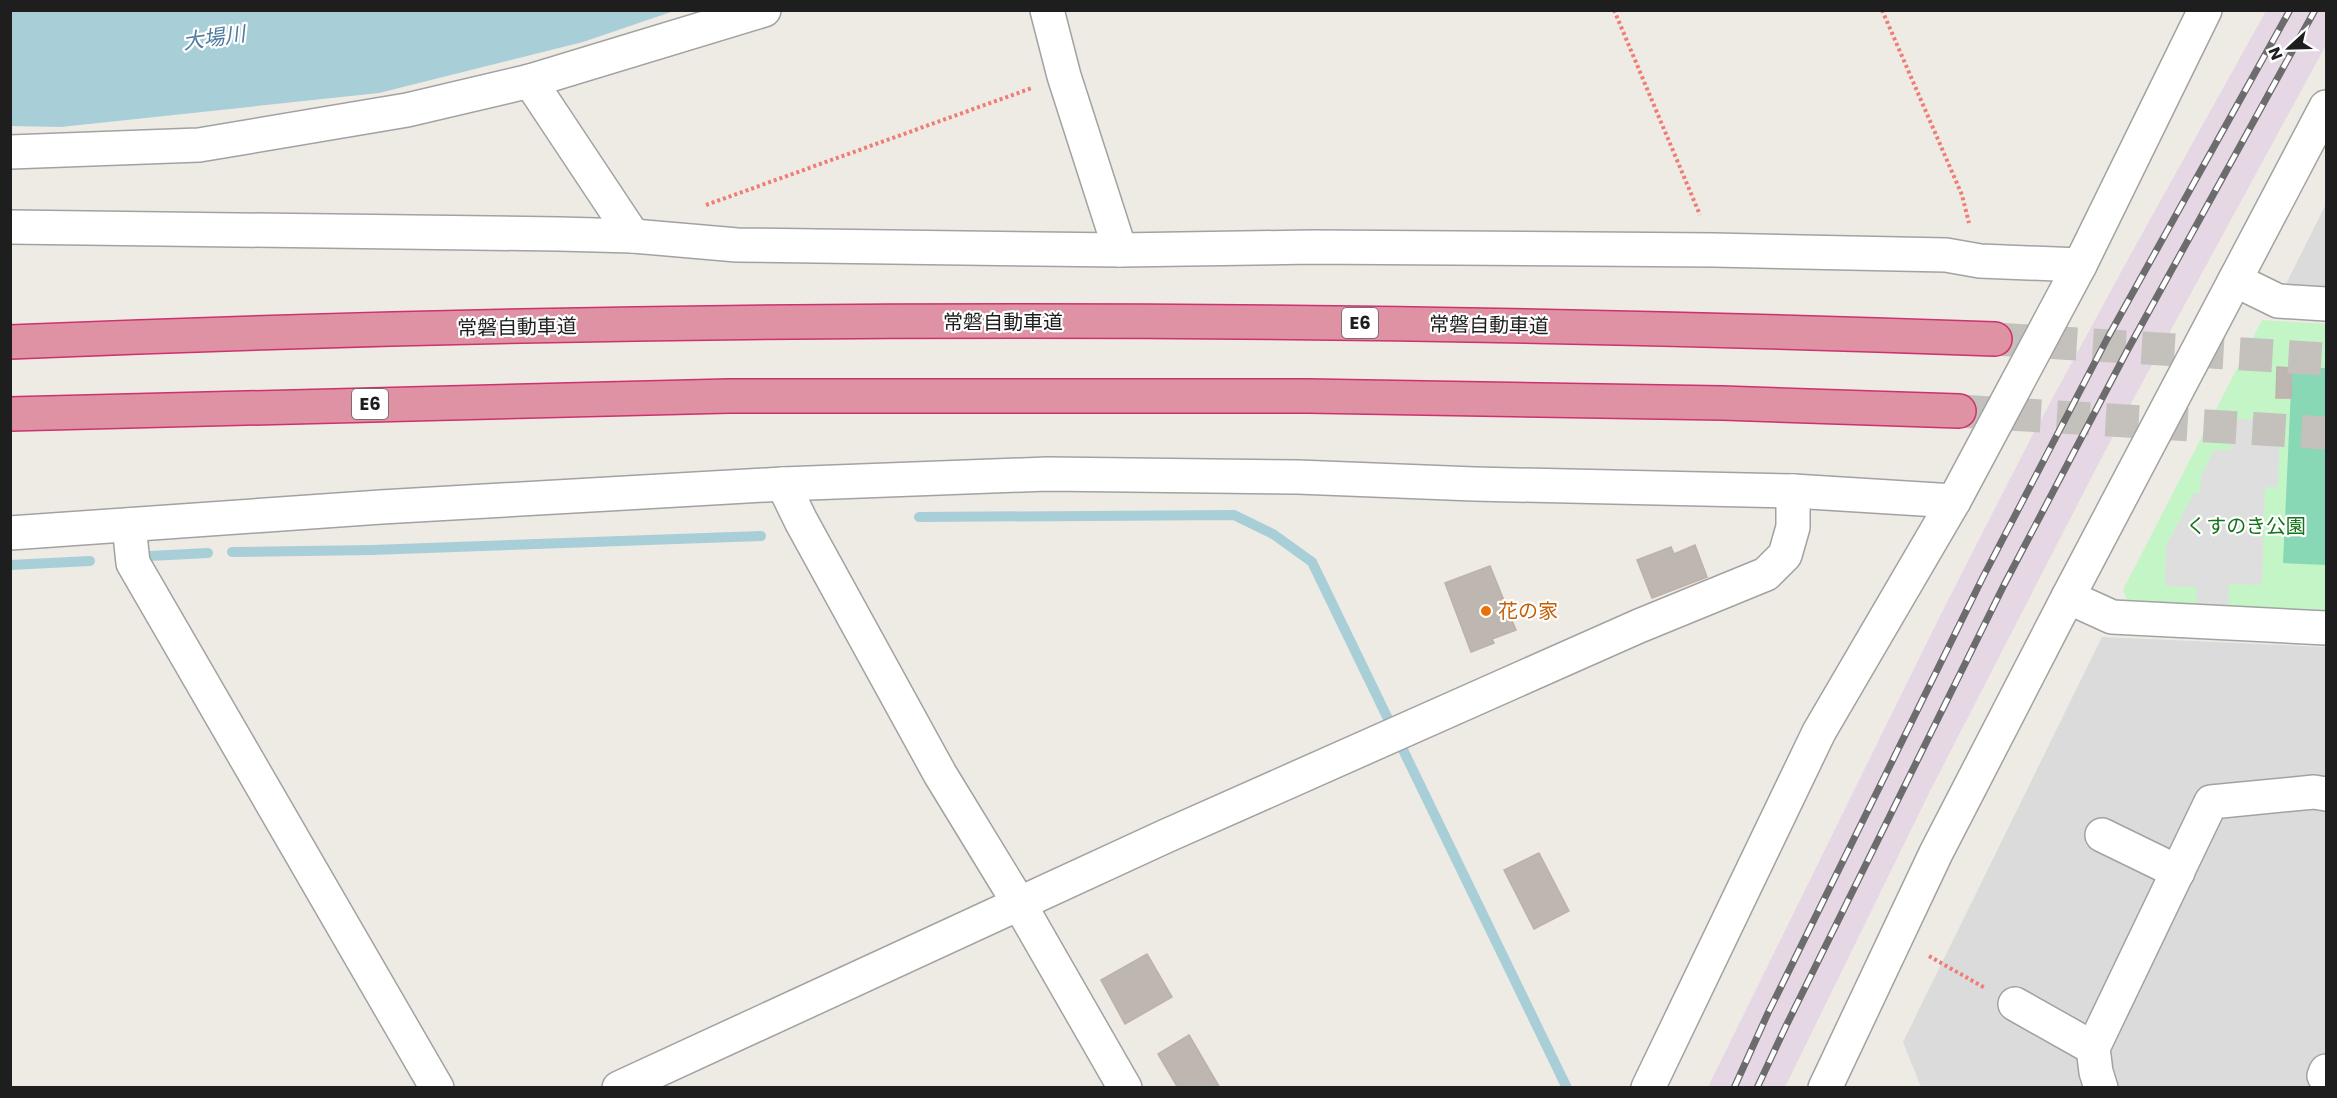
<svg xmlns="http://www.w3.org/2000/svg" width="2337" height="1098" font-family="Poppins,'Noto Sans JP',sans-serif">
<rect width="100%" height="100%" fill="#eeeae4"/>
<g fill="#dcdbdb">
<polygon points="2326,204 2326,291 2283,290"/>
<polygon points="2102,637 2326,647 2326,1087 1921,1087 1903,1042"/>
</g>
<polygon fill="#e6d7e4" points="2266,11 2326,11 2326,45 2104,453 1930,791 1785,1087 1708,1087 1940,616 2032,436 2132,252"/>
<polygon fill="#c4f5c6" points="2262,320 2326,324 2326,611 2129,603 2123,590"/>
<polygon fill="#88d7b5" points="2292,367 2326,368 2326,565 2283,563"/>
<polygon fill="#dedede" points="2238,419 2280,420 2278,487 2265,487 2262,585 2229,584 2228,607 2196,606 2197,587 2165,586 2166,546 2194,493 2200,493 2201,476 2214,450 2231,450 2230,423"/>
<polygon fill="#a8cfd8" points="11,10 674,10 674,11 583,42 379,93 61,127 11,126"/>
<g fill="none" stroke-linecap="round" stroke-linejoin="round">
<g stroke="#a8cfd8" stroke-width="10">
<polyline points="919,517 1234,515 1273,534 1312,562 1567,1088"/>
<polyline points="232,552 372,550 761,536"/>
<polyline points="150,556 208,553"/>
<polyline points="10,565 90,561"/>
</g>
</g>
<g fill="#beb6b1" stroke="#beb1a8" stroke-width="1.5">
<polygon points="2277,367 2291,368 2291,398 2276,398"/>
<polygon points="1695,545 1707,577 1652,598 1637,560 1671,547 1674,554"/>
<polygon points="1490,566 1516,630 1492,639 1494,643 1471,652 1445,583"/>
<polygon points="1539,853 1569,911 1534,929 1504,870"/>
<polygon points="1147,954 1172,997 1125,1024 1101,980"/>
<polygon points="1189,1035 1220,1088 1178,1088 1158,1054"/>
</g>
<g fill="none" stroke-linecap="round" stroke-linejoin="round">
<g stroke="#c4c1bc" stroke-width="33" stroke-dasharray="33 16" stroke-linecap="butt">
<polyline points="1995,339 2326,359"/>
<polyline points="1959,411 2326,433"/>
</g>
<defs>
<g id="minor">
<polyline points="1047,10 1064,76 1120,250"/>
<polyline points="530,81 633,236"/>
<polyline points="10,152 199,145 407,110 530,81 764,10"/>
<polyline points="10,227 559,234 633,236 737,245 1120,250 1312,247 1714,250 1946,255 1980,261 2080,265"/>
<polyline points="2235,280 2278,301 2326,304"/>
<polyline points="783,484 801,521 940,774 1020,905 1125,1088"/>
<polyline points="129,525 133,563 437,1088"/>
<polyline points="10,533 381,507 783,484 1047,474 1298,477 1474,484 1793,491 1954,501"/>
<polyline points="2068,597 2112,617 2326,628"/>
<polyline points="2102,835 2178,872"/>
<polyline points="2015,1004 2093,1048"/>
<polyline points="2326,1071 2324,1076 2326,1078"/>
<polyline points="619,1088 1166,836 1639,626 1766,574 1785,555 1793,527 1793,491"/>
<polyline points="1648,1088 1819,732 1954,501 2080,265 2205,10"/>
<polyline points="1825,1088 1936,853 2068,597 2326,107"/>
<polyline points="2101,1088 2096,1072 2093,1048 2211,802 2314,792 2326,794"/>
</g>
<g id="highway">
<path d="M 10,342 C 672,314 1334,315 1995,339"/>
<polyline points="10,414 729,396 1308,396 1722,403 1959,411"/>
</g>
</defs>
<use href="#minor" stroke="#a2a2a2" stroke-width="36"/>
<use href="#highway" stroke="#cc326d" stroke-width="36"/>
<g stroke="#ef7c75" stroke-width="4" stroke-dasharray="3 3" stroke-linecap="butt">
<polyline points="1614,10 1700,215"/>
<polyline points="1882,10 1962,195 1969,223"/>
<polyline points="706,205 1032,88"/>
<polyline points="1929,956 1985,988"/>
</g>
<use href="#minor" stroke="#fff" stroke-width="33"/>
<use href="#highway" stroke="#df92a3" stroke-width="33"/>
<defs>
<g id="rail">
<polyline points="1734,1088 1768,1013 1983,577 2107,339 2290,10"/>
<polyline points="1757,1088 1786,1026 2004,585 2127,351 2315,10"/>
</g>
</defs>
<use href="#rail" stroke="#6c6c6c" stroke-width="7"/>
<use href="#rail" stroke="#fff" stroke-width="4.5" stroke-dasharray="14" stroke-linecap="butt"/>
</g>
<circle fill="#e8710a" stroke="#fff" stroke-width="2" cx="1486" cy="611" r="6"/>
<g text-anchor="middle" stroke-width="4.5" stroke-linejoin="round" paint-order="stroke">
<g fill="#fff" stroke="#626262" stroke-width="1.5">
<rect x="1342" y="308" width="36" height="30" rx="4.5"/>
<rect x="352" y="389" width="36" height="30" rx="4.5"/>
</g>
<g font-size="18" font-weight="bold" fill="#1e1e1e">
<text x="1360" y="329">E6</text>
<text x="370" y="410">E6</text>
</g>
<g font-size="20" fill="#1e1e1e" stroke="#fff">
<text x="1003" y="329">常磐自動車道</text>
<text transform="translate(1489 325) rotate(1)" y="7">常磐自動車道</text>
<text transform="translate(517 327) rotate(-1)" y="7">常磐自動車道</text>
</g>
<g font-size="20" fill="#147318" stroke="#fff">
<text x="2246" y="533">くすのき公園</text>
</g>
<g font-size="20" fill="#c56008" stroke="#fff" text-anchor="start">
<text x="1498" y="618">花の家</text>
</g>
<g font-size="21" font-style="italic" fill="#4f7a9f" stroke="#fff">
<text transform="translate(214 38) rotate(-8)" y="7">大場川</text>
</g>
</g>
<rect width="2337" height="1098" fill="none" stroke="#1e1e1e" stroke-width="24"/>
<g transform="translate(2289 48) rotate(248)" stroke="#ffffff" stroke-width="4.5" paint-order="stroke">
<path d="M0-4.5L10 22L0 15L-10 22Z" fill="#1e1e1e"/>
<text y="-9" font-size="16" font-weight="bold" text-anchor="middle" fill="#1e1e1e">N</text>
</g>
</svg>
